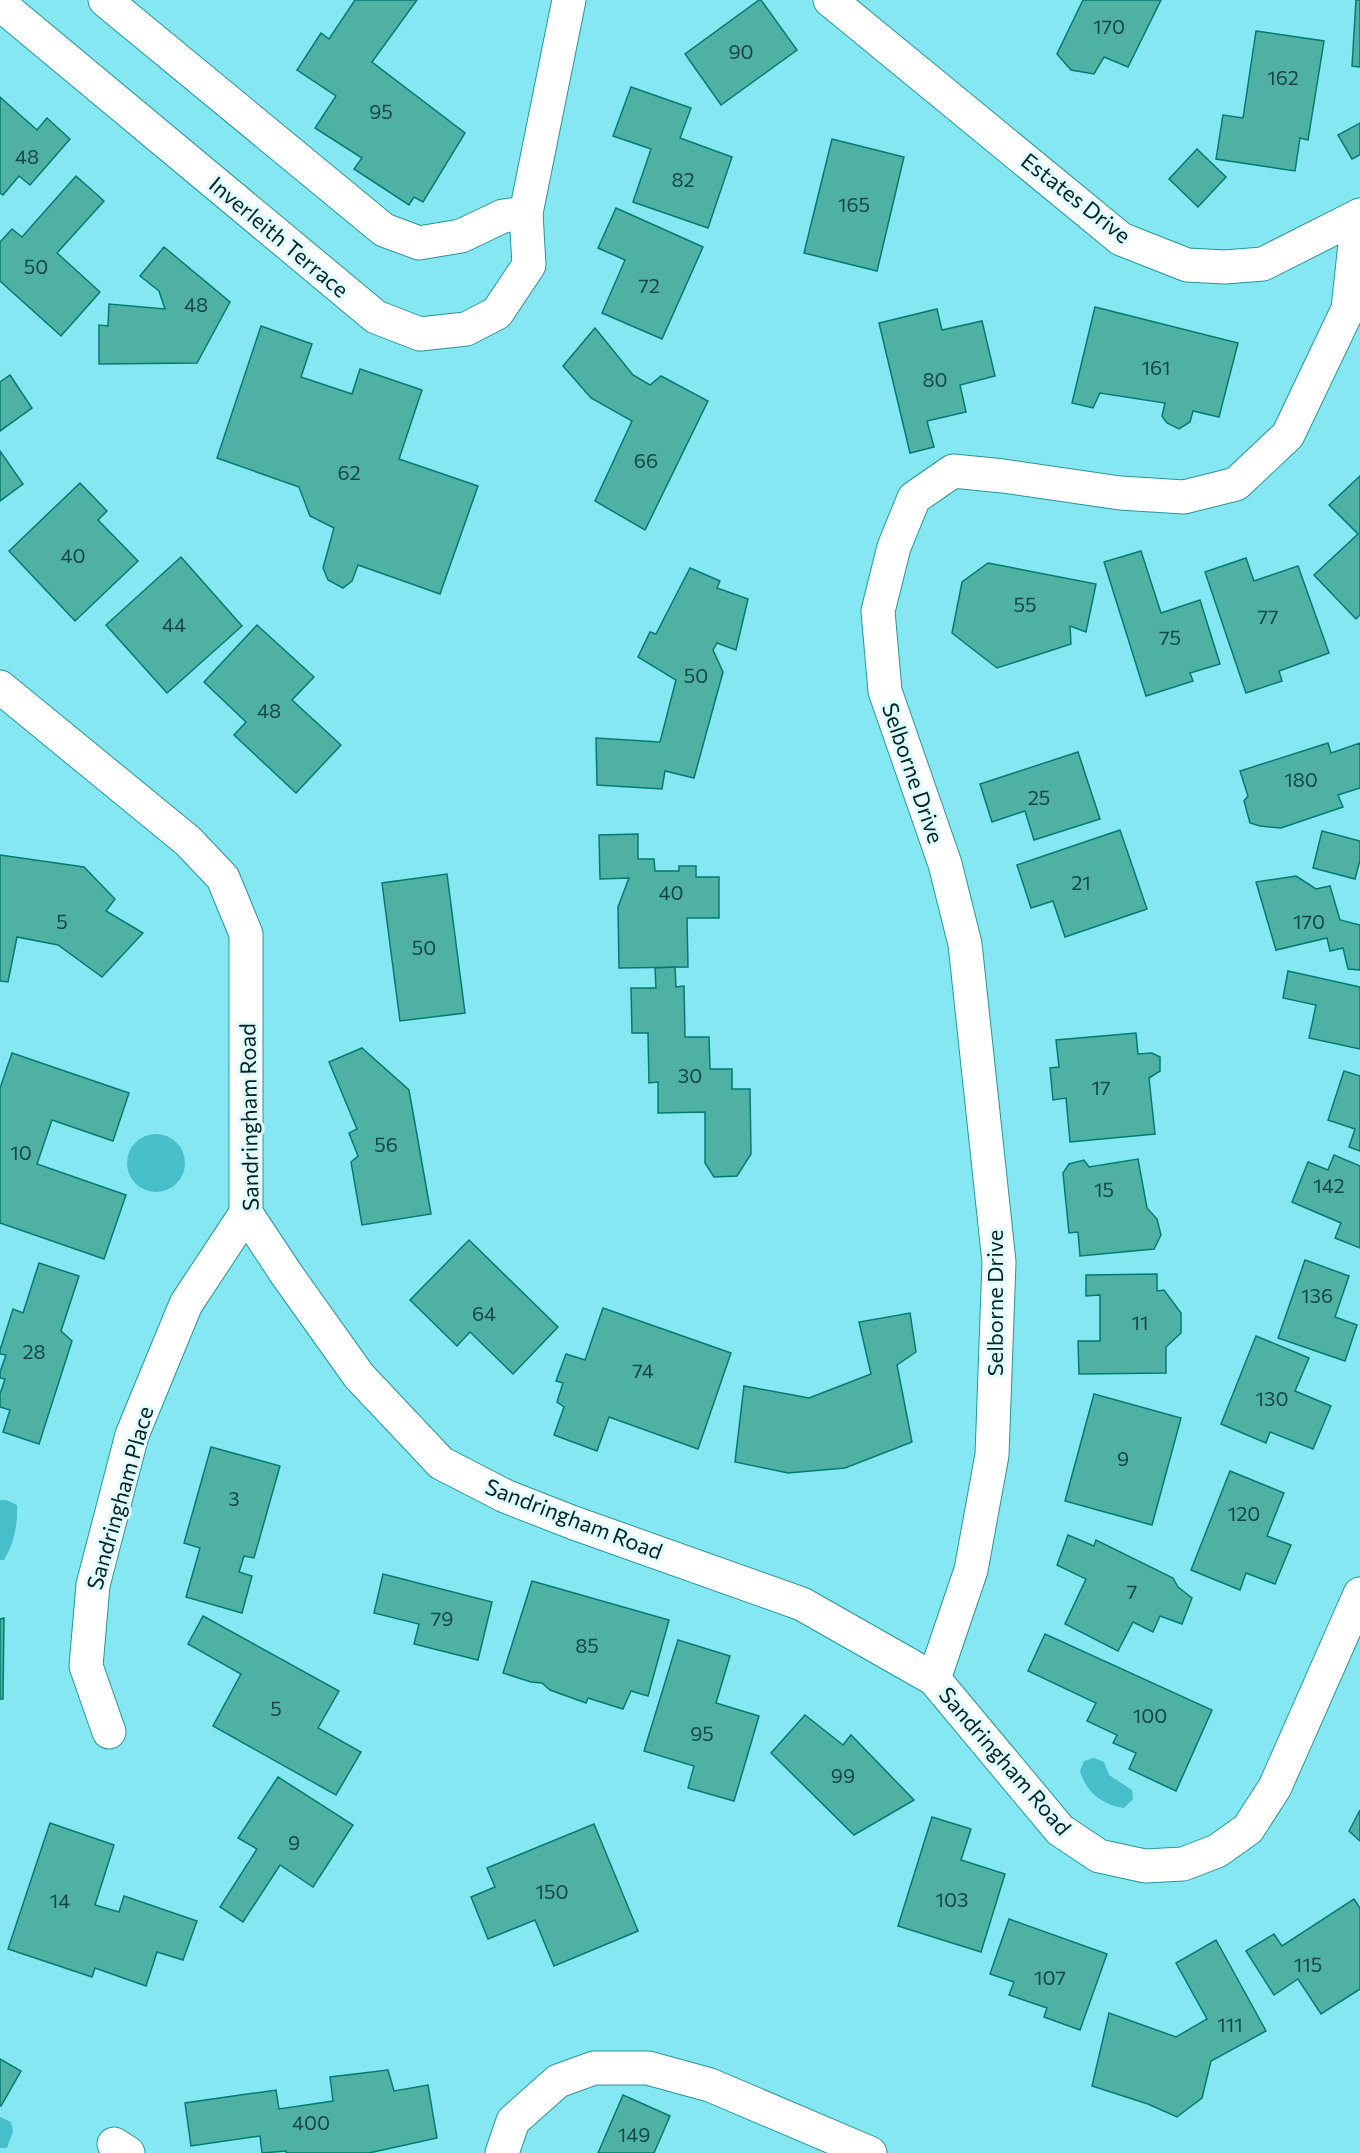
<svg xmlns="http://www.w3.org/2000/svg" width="1360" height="2153" font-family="Commissioner,sans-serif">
<rect width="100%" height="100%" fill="#84e7f1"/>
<g fill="#47bfca">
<circle cx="156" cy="1163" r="29"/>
<path d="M 0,1500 L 6,1500 L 17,1505 C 18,1524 14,1543 4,1560 L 0,1560 Z"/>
<path d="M 1094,1758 L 1104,1762 L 1109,1775 L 1132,1790 L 1133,1799 L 1124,1808 C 1102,1805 1086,1792 1080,1771 L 1084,1761 Z"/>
<polygon points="0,2117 11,2122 13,2131 7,2148 0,2148"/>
</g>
<g fill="#4eb1a3" stroke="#007d72" stroke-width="1.5">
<polygon points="355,0 417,0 372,62 465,133 423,202 414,197 409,205 354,169 362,158 315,128 336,96 297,70 321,33 329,39"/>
<polygon points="759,0 761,0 797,50 721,105 685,54"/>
<polygon points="1083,0 1161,0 1128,67 1104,57 1094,74 1071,70 1057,54"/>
<polygon points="1356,0 1360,0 1360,67 1352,66"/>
<polygon points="1256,31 1324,41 1308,140 1300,138 1295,171 1216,159 1223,115 1243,118"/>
<polygon points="631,87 691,108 680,138 732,157 708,228 633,202 651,149 613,136"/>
<polygon points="0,97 37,130 47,118 70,139 30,185 19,176 3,195 0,193"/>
<polygon points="1360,123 1360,155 1352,159 1338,135"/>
<polygon points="832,139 904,157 877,271 804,253"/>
<polygon points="1197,149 1226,177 1198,207 1169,179"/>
<polygon points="76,176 104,201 57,253 100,292 61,336 0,281 0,242 12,229 22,237"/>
<polygon points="616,208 703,247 662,339 602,313 625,260 598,248"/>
<polygon points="164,247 230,302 197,363 99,364 99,325 108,326 109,304 165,309 159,291 140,276"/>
<polygon points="1095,307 1238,343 1219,417 1193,411 1190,422 1179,429 1167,423 1162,416 1165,403 1100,393 1093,408 1072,403"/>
<polygon points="937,309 942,330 982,321 995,376 960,385 966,412 927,421 934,447 910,453 879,323"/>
<polygon points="261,326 312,344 301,377 352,394 360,369 422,390 399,459 478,486 440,594 358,565 352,581 343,588 328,580 323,568 334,528 310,516 299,487 217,458"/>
<polygon points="595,328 633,375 650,385 661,376 708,401 645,530 595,501 632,421 591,398 563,366"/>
<polygon points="10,375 32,408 0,431 0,382"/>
<polygon points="0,451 23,484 0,501"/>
<polygon points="1360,476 1360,615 1356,619 1314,575 1358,534 1329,505"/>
<polygon points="80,483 107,511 98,520 138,561 75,621 9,551"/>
<polygon points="1141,551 1161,613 1200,600 1220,664 1190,673 1193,681 1146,696 1104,562"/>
<polygon points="181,557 242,626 167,693 106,625"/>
<polygon points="1246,558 1254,581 1298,566 1329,653 1279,671 1282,681 1246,693 1205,572"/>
<polygon points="988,563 1096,584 1086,632 1070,626 1071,644 997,668 952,633 962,582"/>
<polygon points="690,568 720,581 717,588 748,599 736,650 717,643 713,650 723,672 694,778 665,771 662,789 597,785 596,738 660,742 676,680 638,657 650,632 656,634"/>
<polygon points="257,625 314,677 292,700 341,745 296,793 234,735 246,722 204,682"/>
<polygon points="1328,743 1331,753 1360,743 1360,788 1338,795 1343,807 1281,828 1260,826 1250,823 1244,801 1248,796 1240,771"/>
<polygon points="1078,752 1100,819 1034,840 1025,811 992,822 980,784"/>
<polygon points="1120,830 1147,909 1065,937 1053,901 1031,908 1017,865"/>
<polygon points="1322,831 1360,841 1360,860 1355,879 1313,868"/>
<polygon points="638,834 638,859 654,859 655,871 679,871 679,866 696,866 696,877 719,877 719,918 687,918 688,967 619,968 618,907 629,878 600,879 599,835"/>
<polygon points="0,855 84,867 115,899 106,911 143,933 102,977 58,945 17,937 8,982 0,981"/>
<polygon points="447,874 465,1013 400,1021 382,883"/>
<polygon points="1296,876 1316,889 1330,886 1340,920 1360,925 1360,970 1348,969 1343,948 1330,951 1327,938 1276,950 1256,882"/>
<polygon points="675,967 676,987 684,986 685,1037 709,1037 710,1069 732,1069 732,1089 750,1089 751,1154 737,1176 714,1177 705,1163 705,1112 658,1113 658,1082 649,1083 648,1033 632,1033 631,988 656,988 655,968"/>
<polygon points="1288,971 1360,987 1360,1049 1309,1038 1316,1005 1283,998"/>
<polygon points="1136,1033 1138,1054 1152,1053 1160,1057 1160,1071 1149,1078 1155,1134 1070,1142 1066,1098 1053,1100 1050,1068 1059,1067 1056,1040"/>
<polygon points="362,1048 409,1090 431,1214 362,1225 351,1162 358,1156 349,1133 357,1129 329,1062"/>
<polygon points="12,1053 129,1093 113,1141 52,1120 37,1164 126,1195 104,1259 0,1223 0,1088"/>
<polygon points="1344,1071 1360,1076 1360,1151 1349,1147 1355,1129 1328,1120"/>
<polygon points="1334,1155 1360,1166 1360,1248 1335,1238 1341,1223 1292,1202 1308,1162 1328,1170"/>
<polygon points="1138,1159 1147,1208 1157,1219 1161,1235 1154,1249 1080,1256 1078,1232 1069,1233 1063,1173 1069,1164 1084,1160 1089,1167"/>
<polygon points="469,1240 558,1327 513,1374 470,1332 457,1346 410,1300"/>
<polygon points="1305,1260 1349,1276 1335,1317 1357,1325 1345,1361 1278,1338"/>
<polygon points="39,1263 79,1276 61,1331 72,1341 39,1444 3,1432 10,1410 0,1407 0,1394 5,1379 0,1378 0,1372 6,1355 0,1354 0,1350 13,1309 23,1313"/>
<polygon points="1157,1274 1157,1291 1164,1290 1181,1313 1181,1333 1166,1347 1166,1373 1079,1374 1078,1341 1100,1341 1100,1295 1086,1296 1086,1275"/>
<polygon points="603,1308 731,1353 698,1449 609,1417 597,1451 554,1435 564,1407 557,1402 563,1383 556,1381 566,1354 585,1360"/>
<polygon points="910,1313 916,1352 897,1365 912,1442 845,1468 788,1473 735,1462 744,1386 809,1398 871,1374 859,1322"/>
<polygon points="1256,1336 1309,1358 1295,1391 1331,1406 1313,1449 1270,1432 1266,1443 1221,1424"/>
<polygon points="1094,1394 1181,1418 1152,1525 1065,1501"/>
<polygon points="211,1447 280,1466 254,1558 244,1556 239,1572 252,1576 242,1613 186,1597 200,1548 184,1543"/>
<polygon points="1230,1471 1284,1493 1267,1536 1291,1545 1275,1584 1246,1573 1240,1590 1191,1570"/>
<polygon points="1068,1535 1094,1546 1096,1540 1173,1578 1178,1587 1192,1598 1182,1624 1160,1616 1153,1632 1133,1622 1118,1651 1065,1624 1086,1579 1057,1565"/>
<polygon points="383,1574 492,1602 478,1660 414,1644 419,1624 374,1613"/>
<polygon points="532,1581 669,1620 648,1696 631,1691 623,1709 588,1698 586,1703 550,1690 542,1683 531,1682 503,1673"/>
<polygon points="203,1616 339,1691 318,1728 361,1752 336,1795 213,1726 241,1674 188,1644"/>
<polygon points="4,1618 3,1699 0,1699 0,1619"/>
<polygon points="1045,1634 1212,1710 1176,1791 1129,1769 1136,1753 1113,1743 1117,1735 1087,1721 1096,1703 1028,1671"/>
<polygon points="678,1640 730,1656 716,1703 759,1716 734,1801 688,1788 694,1766 644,1751"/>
<polygon points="805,1715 843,1745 851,1735 914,1800 854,1835 771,1753"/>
<polygon points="278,1777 353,1825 313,1887 280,1865 243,1922 220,1907 257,1849 238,1838"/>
<polygon points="1360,1810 1360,1841 1349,1831"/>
<polygon points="932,1817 971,1829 961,1860 1005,1874 981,1952 898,1926"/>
<polygon points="50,1823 114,1845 95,1905 119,1912 124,1896 197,1921 183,1960 157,1952 146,1986 95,1968 92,1977 8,1949"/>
<polygon points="594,1824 638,1931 554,1966 535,1920 488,1939 471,1897 495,1887 487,1868"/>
<polygon points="1354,1899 1360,1908 1360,1989 1321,2014 1298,1979 1274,1995 1246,1951 1274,1934 1282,1946"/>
<polygon points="1009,1919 1107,1954 1080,2030 1044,2017 1047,2008 1009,1995 1014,1982 990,1974"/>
<polygon points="1216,1940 1266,2031 1211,2061 1202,2098 1177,2117 1148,2104 1092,2086 1109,2013 1176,2037 1207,2019 1176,1963"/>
<polygon points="0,2059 21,2071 1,2106 0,2105"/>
<polygon points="388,2070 394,2091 428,2085 437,2138 369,2153 286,2153 286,2151 262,2153 260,2136 191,2146 185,2103 276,2090 279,2109 333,2101 330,2077"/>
<polygon points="623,2095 670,2116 654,2153 598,2153"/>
</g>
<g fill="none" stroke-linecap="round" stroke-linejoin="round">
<defs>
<g id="street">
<polyline points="105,0 384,230 419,243 461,236 503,216 526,213"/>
<polyline points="0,4 376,317 420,334 466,329 497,313 529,265 526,213 569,0"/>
<polyline points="0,687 188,841 223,878 246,934 246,1213 287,1275 359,1376 441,1463 505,1496 574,1523 802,1604 934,1679 1060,1830 1099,1856 1145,1866 1183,1864 1217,1851 1248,1829 1275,1787 1360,1594"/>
<polyline points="934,1679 971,1570 992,1455 999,1262 965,944 945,864 885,691 878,611 894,547 914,498 953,471 1003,476 1120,493 1184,497 1236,484 1288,435 1348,309 1358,216"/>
<polyline points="109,1732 86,1666 93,1585 132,1435 186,1304 246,1213"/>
<polyline points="114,2144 128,2153"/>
<polyline points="502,2153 513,2121 558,2081 594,2068 648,2068 710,2085 870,2153"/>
</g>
<polyline id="secondary" points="830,0 1121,239 1187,265 1225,267 1263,264 1360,215"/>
</defs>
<use href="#street" stroke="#28959e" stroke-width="35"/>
<use href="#secondary" stroke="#28959e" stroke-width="35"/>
<use href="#street" stroke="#fff" stroke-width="33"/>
<use href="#secondary" stroke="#fff" stroke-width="33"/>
</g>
<g text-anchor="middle" stroke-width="6" stroke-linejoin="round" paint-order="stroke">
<g font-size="20" fill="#154645">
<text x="1109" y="34">170</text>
<text x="741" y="59">90</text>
<text x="1283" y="85">162</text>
<text x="381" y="119">95</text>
<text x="27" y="164">48</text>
<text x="683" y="187">82</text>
<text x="854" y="212">165</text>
<text x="36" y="274">50</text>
<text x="649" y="293">72</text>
<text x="196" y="312">48</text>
<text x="1156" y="375">161</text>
<text x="935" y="387">80</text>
<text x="646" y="468">66</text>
<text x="349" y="480">62</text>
<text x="73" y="563">40</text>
<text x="1025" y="612">55</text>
<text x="1268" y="624">77</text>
<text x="174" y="632">44</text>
<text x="1170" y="645">75</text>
<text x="696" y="683">50</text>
<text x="269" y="718">48</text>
<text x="1301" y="787">180</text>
<text x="1039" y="805">25</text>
<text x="1081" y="890">21</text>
<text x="671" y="900">40</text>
<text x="62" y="929">5</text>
<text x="1309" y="929">170</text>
<text x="424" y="955">50</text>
<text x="690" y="1083">30</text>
<text x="1101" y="1095">17</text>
<text x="386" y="1152">56</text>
<text x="21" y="1160">10</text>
<text x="1329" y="1193">142</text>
<text x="1104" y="1197">15</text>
<text x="1317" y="1303">136</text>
<text x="484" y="1321">64</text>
<text x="1140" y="1330">11</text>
<text x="34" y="1359">28</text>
<text x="643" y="1378">74</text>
<text x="1272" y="1406">130</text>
<text x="1123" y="1466">9</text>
<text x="234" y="1506">3</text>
<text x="1244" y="1521">120</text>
<text x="1132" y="1599">7</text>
<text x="442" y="1626">79</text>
<text x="587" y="1653">85</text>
<text x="276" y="1716">5</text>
<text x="1150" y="1723">100</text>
<text x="702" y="1741">95</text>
<text x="843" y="1783">99</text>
<text x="294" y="1850">9</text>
<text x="552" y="1899">150</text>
<text x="952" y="1907">103</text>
<text x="60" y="1908">14</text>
<text x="1308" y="1972">115</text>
<text x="1050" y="1985">107</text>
<text x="1230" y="2032">111</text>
<text x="311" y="2130">400</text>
<text x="634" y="2142">149</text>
</g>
<g font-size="22" fill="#022326" stroke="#e1fcfe">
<text transform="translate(1076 198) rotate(38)" y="8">Estates Drive</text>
<text transform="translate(279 237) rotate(40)" y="8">Inverleith Terrace</text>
<text transform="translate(913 773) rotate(71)" y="8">Selborne Drive</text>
<text transform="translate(249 1117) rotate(-91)" y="8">Sandringham Road</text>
<text transform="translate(995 1303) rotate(-90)" y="8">Selborne Drive</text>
<text transform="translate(120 1498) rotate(-74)" y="8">Sandringham Place</text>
<text transform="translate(574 1519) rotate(21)" y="8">Sandringham Road</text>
<text transform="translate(1005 1761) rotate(49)" y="8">Sandringham Road</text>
</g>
</g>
</svg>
